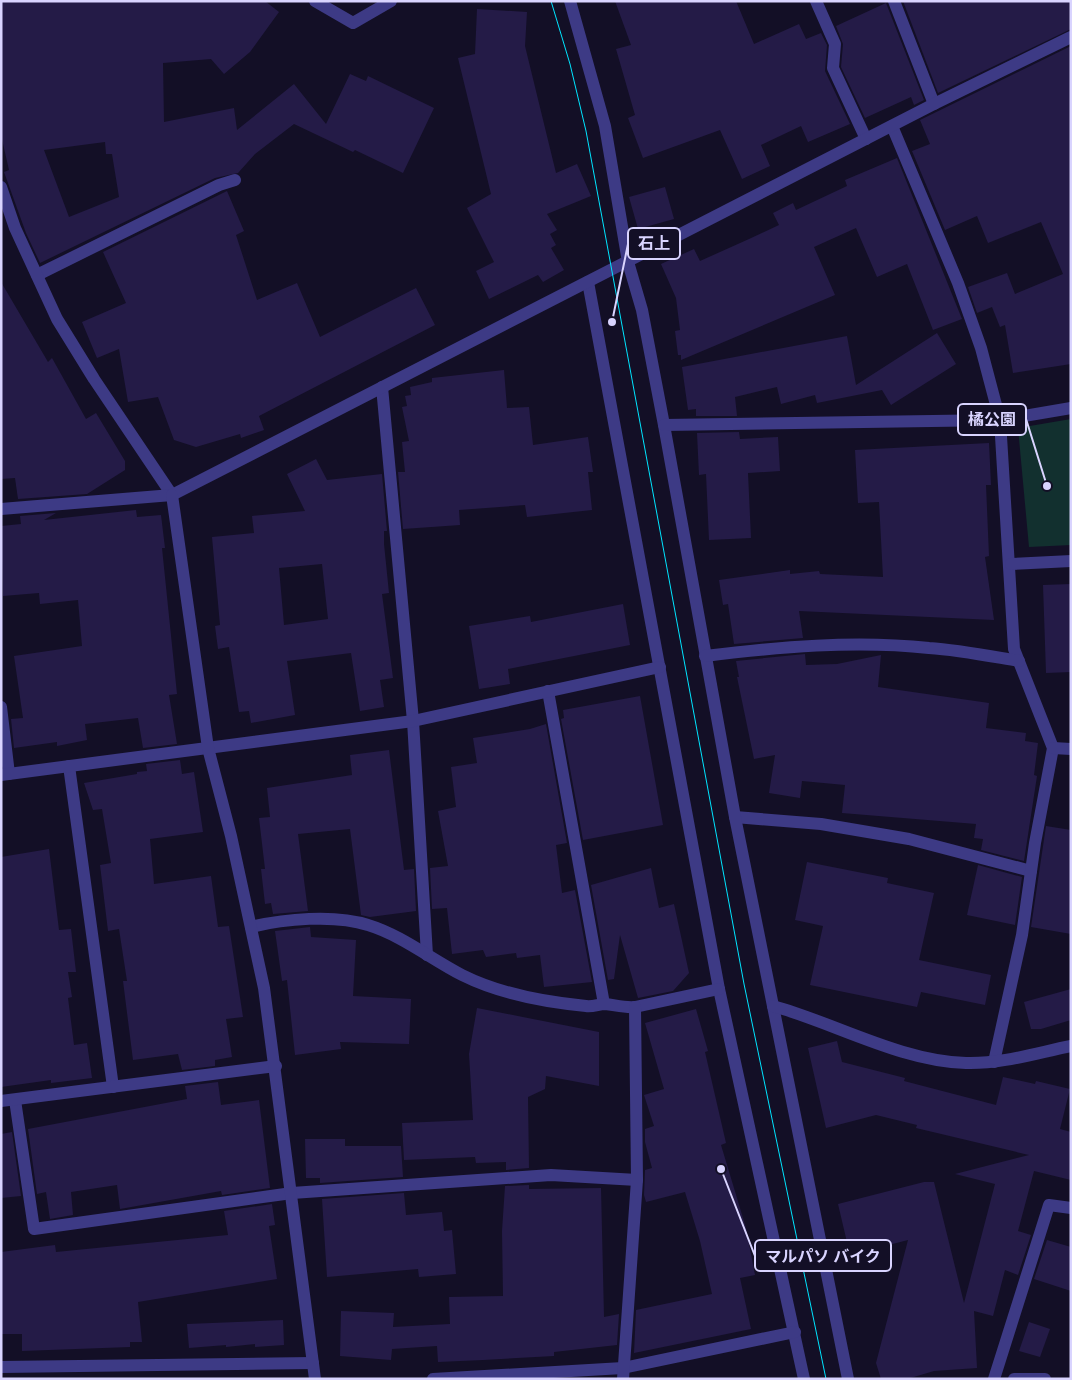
<svg xmlns="http://www.w3.org/2000/svg" width="1072" height="1380" font-family="'Space Grotesk','Noto Sans JP',sans-serif">
<rect width="100%" height="100%" fill="#130f26"/>
<polygon fill="#12302f" points="1071,419 1071,545 1029,547 1018,428"/>
<g fill="#241b47" fill-rule="evenodd">
<path d="M 1,1 L 265,1 L 279,12 L 250,52 L 224,74 L 211,59 L 163,63 L 164,122 L 234,108 L 237,130 L 294,84 L 326,124 L 350,74 L 366,81 L 368,76 L 434,108 L 403,173 L 355,150 L 353,152 L 294,124 L 255,154 L 238,173 L 215,178 L 40,263 L 26,233 L 4,172 L 9,170 L 1,135 ZM 105,142 L 106,154 L 112,154 L 119,197 L 69,217 L 44,150 Z"/>
<polygon points="615,1 736,1 754,44 799,24 806,39 821,33 827,45 825,71 850,124 808,142 801,126 761,145 770,166 742,179 720,130 643,158 628,118 635,115 616,49 631,45"/>
<polygon points="903,1 1071,1 1071,29 938,93"/>
<polygon points="886,3 924,100 914,105 911,97 865,118 841,67 843,44 836,26"/>
<polygon points="477,9 527,12 525,46 556,173 577,164 591,196 547,214 557,230 550,234 556,245 551,248 564,270 543,282 538,275 489,299 476,271 494,262 467,208 491,194 458,58 475,54"/>
<polygon points="1071,46 1071,364 1013,373 1005,325 1000,327 992,307 977,313 968,287 1007,273 1015,294 1063,274 1041,222 988,243 977,216 945,230 912,151 930,144 920,120"/>
<polygon points="897,158 962,319 933,330 907,264 877,277 856,228 814,247 835,295 681,360 681,355 678,355 675,331 680,330 676,298 661,264 694,249 700,261 749,239 779,225 773,213 793,203 796,210 847,186 845,180"/>
<polygon points="665,187 674,219 638,229 629,197"/>
<polygon points="227,191 244,231 236,235 257,300 297,283 320,337 416,288 435,325 259,416 264,430 241,438 240,434 196,447 174,440 158,397 128,402 119,349 97,358 82,322 126,303 103,252"/>
<polygon points="1,282 48,362 52,358 86,419 96,413 125,461 125,470 87,494 18,499 15,478 1,479"/>
<polygon points="937,333 956,364 891,405 882,390 817,403 815,395 781,404 777,387 735,397 737,416 696,416 696,409 688,410 682,367 847,336 856,385"/>
<polygon points="504,370 507,408 529,407 533,445 588,437 593,472 588,472 592,510 527,517 525,505 459,510 460,525 403,529 398,472 405,472 402,442 409,441 402,407 407,406 405,396 411,395 410,387 432,382 432,378"/>
<polygon points="739,432 740,439 778,437 780,471 748,473 751,538 709,540 706,474 699,475 697,433"/>
<polygon points="989,443 991,485 986,485 989,556 985,557 994,620 799,611 803,638 734,644 728,604 723,605 719,580 790,570 790,574 819,571 820,574 883,577 879,502 858,503 855,450"/>
<path d="M 316,459 L 327,480 L 382,474 L 387,531 L 384,531 L 384,544 L 389,593 L 382,594 L 393,678 L 380,680 L 384,707 L 360,711 L 351,653 L 287,661 L 295,715 L 251,723 L 249,711 L 239,712 L 229,647 L 218,649 L 215,626 L 220,625 L 212,537 L 254,533 L 252,516 L 305,511 L 287,474 ZM 322,564 L 328,619 L 284,625 L 279,568 Z"/>
<polygon points="136,510 137,517 161,515 165,548 162,548 177,694 169,695 177,744 143,748 138,718 85,724 87,740 57,746 57,742 14,748 11,719 23,718 14,656 82,646 78,600 40,604 39,593 3,596 1,526 21,524 20,516 56,513 44,520"/>
<polygon points="1071,584 1071,672 1046,673 1043,585"/>
<polygon points="623,604 630,645 508,669 510,684 479,689 469,626 530,616 531,622"/>
<polygon points="805,654 806,665 837,664 881,655 878,687 989,703 986,728 1026,733 1025,741 1038,743 1034,775 1037,776 1024,861 981,850 983,839 974,838 976,824 842,813 845,785 802,781 800,798 769,793 775,755 754,759 737,677 739,677 736,661"/>
<polygon points="640,696 663,825 583,840 561,719 564,718 563,710"/>
<polygon points="546,724 567,843 556,845 562,893 575,890 592,982 544,987 540,955 517,958 516,953 486,957 483,950 452,954 447,908 432,909 430,868 448,866 438,811 456,807 451,767 477,763 473,738 530,729"/>
<polygon points="389,750 404,870 414,869 416,911 370,917 361,915 350,829 298,834 308,911 273,914 271,903 265,904 261,869 265,869 259,818 270,817 267,788 352,775 350,755"/>
<polygon points="180,760 182,774 194,772 203,832 150,839 154,884 211,876 218,927 229,926 243,1017 226,1019 232,1057 215,1060 215,1066 182,1070 178,1054 133,1060 123,981 127,981 119,929 108,931 100,865 111,863 102,809 93,810 84,783 137,774 137,772 147,771 146,764"/>
<polygon points="1046,826 1071,830 1071,934 1031,927"/>
<polygon points="49,849 59,930 71,929 76,972 68,972 72,997 68,998 74,1045 87,1043 92,1078 51,1083 51,1080 1,1087 1,857"/>
<polygon points="807,862 888,878 887,883 934,893 919,960 991,975 985,1005 921,992 917,1007 810,985 823,926 795,920"/>
<polygon points="978,865 1022,877 1015,925 967,915"/>
<polygon points="651,868 659,908 674,904 689,973 673,991 638,998 620,935 614,979 608,980 591,885"/>
<polygon points="310,927 311,937 356,940 353,996 411,999 409,1044 340,1042 341,1049 295,1055 287,980 282,981 275,931"/>
<polygon points="1071,989 1071,1020 1041,1029 1031,1029 1024,1002"/>
<polygon points="477,1008 599,1032 599,1086 546,1076 545,1089 528,1097 529,1168 506,1170 506,1162 476,1163 475,1157 404,1160 402,1123 473,1120 469,1054"/>
<polygon points="696,1009 708,1051 705,1052 726,1143 721,1145 746,1228 755,1275 740,1278 751,1329 634,1353 636,1310 712,1294 700,1241 685,1192 646,1202 644,1195 645,1170 652,1168 645,1142 645,1129 654,1126 644,1095 664,1089 645,1023"/>
<polygon points="837,1041 842,1062 905,1078 904,1081 996,1105 1003,1077 1035,1084 1036,1081 1070,1089 1060,1129 1071,1132 1071,1180 1034,1171 1018,1231 1031,1235 1018,1275 1005,1270 993,1316 974,1311 977,1368 934,1371 907,1379 881,1379 876,1363 908,1240 850,1255 838,1204 924,1182 934,1182 964,1303 995,1184 955,1174 1029,1155 916,1128 917,1125 876,1115 826,1128 808,1048"/>
<polygon points="218,1082 221,1105 259,1100 270,1188 222,1195 221,1191 120,1209 117,1185 71,1192 73,1215 50,1219 46,1192 37,1194 28,1129 187,1099 185,1086"/>
<polygon points="12,1132 21,1196 1,1198 1,1134"/>
<polygon points="305,1139 345,1139 345,1146 401,1146 403,1177 320,1183 320,1178 306,1178"/>
<polygon points="529,1185 529,1189 601,1188 604,1317 619,1314 617,1345 554,1352 554,1356 483,1360 438,1362 437,1346 392,1349 391,1360 340,1356 341,1311 394,1313 393,1327 450,1324 449,1297 503,1296 502,1231 505,1186"/>
<polygon points="404,1193 406,1215 442,1212 444,1231 452,1230 456,1274 419,1277 418,1269 327,1277 322,1199"/>
<polygon points="272,1204 275,1225 269,1226 277,1279 138,1302 142,1342 130,1342 130,1347 22,1351 22,1334 1,1334 1,1252 55,1245 56,1252 228,1235 224,1211"/>
<polygon points="1047,1240 1071,1247 1071,1291 1034,1279"/>
<polygon points="283,1320 284,1345 255,1347 255,1344 226,1347 226,1345 189,1348 187,1324"/>
<polygon points="1029,1322 1050,1329 1040,1357 1019,1351"/>
</g>
<g fill="none" stroke-linecap="round" stroke-linejoin="round">
<g stroke="#3d3a85" stroke-width="12">
<polyline points="816,1 835,44 833,68 866,139"/>
<polyline points="894,1 934,104"/>
<polyline points="735,817 821,824 909,839 1031,871"/>
</g>
<polyline stroke="#3d3a85" stroke-width="12" points="37,275 219,185 235,180"/>
<g stroke="#3d3a85" stroke-width="12">
<polyline points="315,1 353,23 391,1"/>
<polyline points="570,1 605,126 628,262 642,310 664,425 735,817 848,1379"/>
<polyline points="892,126 958,283 981,348 1000,420 1014,649 1053,748 1035,843 1022,935 994,1062"/>
<polyline points="1,187 15,228 57,319 94,379 172,495"/>
<polyline points="588,282 719,989 804,1379"/>
<polyline points="382,387 413,721 427,955"/>
<polyline points="664,425 1000,420 1071,408"/>
<polyline points="1,509 172,495 934,104 1071,37"/>
<polyline points="1011,564 1071,561"/>
<path d="M 705,656 C 778,647 854,640 929,648 C 959,650 989,656 1019,661"/>
<polyline points="548,691 604,1004"/>
<polyline points="1,707 9,774"/>
<polyline points="1053,748 1071,749"/>
<polyline points="69,766 113,1087"/>
<polyline points="1,775 413,721 660,667"/>
<path d="M 251,927 C 283,919 335,914 368,925 C 401,935 431,959 462,975 C 500,994 543,1002 586,1006 C 593,1007 599,1004 605,1004 C 615,1005 624,1008 635,1007 L 719,989"/>
<path d="M 773,1006 C 835,1023 900,1061 966,1063 C 1002,1064 1036,1053 1071,1046"/>
<polyline points="15,1100 34,1229 292,1193 551,1175 637,1180"/>
<polyline points="1,1101 276,1066"/>
<polyline points="1,1367 313,1363"/>
<polyline points="433,1379 623,1368 795,1332"/>
<polyline points="623,1379 637,1180 635,1007"/>
<polyline points="994,1379 1049,1205 1071,1208"/>
<polyline points="1014,1379 1045,1379"/>
</g>
<polyline stroke="#3d3a85" stroke-width="12" points="172,495 208,748 231,836 264,988 315,1379"/>
<polyline stroke="#00e5ff" stroke-width="1" points="551,1 570,64 586,131 744,984 826,1379"/>
</g>
<path fill="none" stroke="#d9d4ff" stroke-width="2" d="M612 322L628 244M1047 486L1026 419M721 1169L755 1256"/>
<g fill="#d9d4ff" stroke="#130f26" stroke-width="2">
<circle cx="612" cy="322" r="5"/>
<circle cx="1047" cy="486" r="5"/>
<circle cx="721" cy="1169" r="5"/>
</g>
<g fill="#130f26" stroke="#d9d4ff" stroke-width="2">
<rect x="628" y="228" width="52" height="31" rx="5"/>
<rect x="958" y="404" width="68" height="31" rx="5"/>
<rect x="755" y="1240" width="136" height="31" rx="5"/>
</g>
<g font-size="16" text-anchor="middle" font-weight="bold" fill="#d9d4ff">
<text x="654" y="249">石上</text>
<text x="992" y="425">橘公園</text>
<text x="823" y="1262">マルパソ バイク</text>
</g>
<rect width="1072" height="1380" fill="none" stroke="#d9d4ff" stroke-width="5"/>
</svg>
